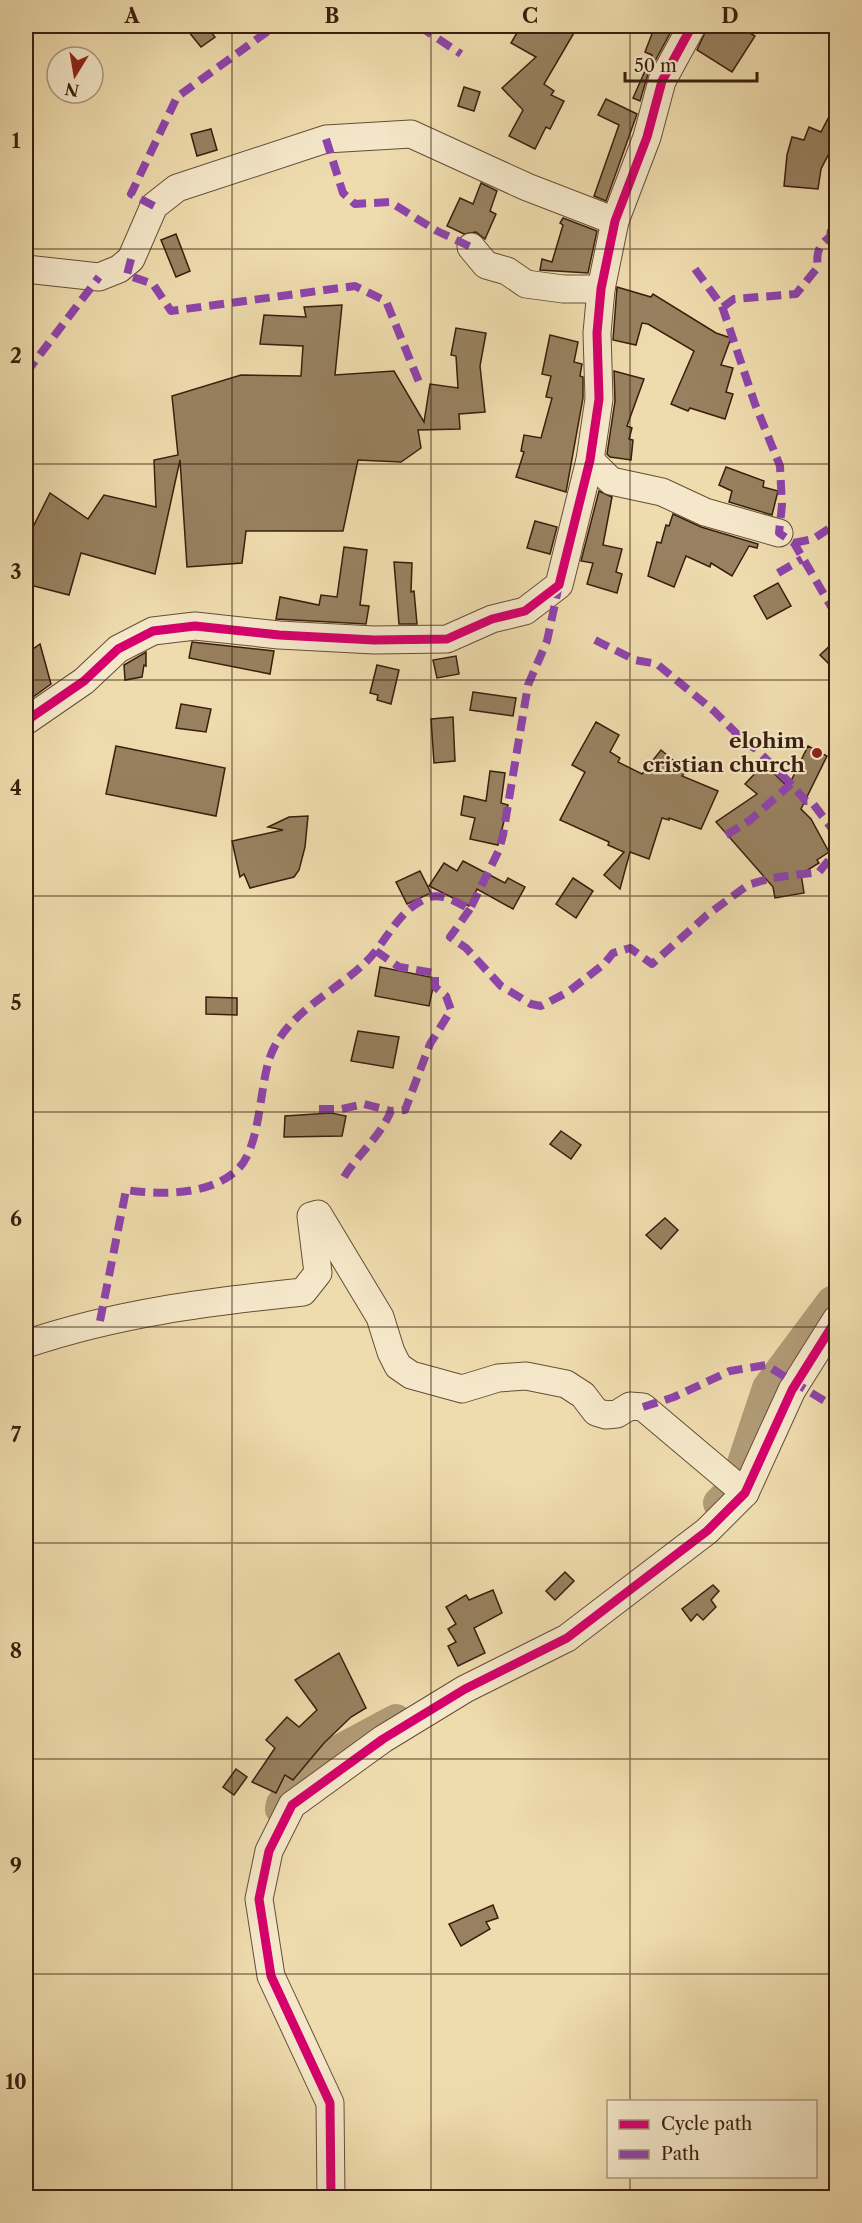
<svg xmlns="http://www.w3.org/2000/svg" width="862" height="2223" font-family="'Libre Caslon Text',serif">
<rect width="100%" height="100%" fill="#efdcae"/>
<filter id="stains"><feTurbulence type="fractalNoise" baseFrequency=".00333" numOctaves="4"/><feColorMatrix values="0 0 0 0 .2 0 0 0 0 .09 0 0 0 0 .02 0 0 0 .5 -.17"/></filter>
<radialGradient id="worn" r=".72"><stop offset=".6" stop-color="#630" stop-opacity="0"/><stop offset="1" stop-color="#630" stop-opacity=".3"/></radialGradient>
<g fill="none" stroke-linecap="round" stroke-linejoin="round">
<g stroke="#b19b77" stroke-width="32">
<polyline points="719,1503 735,1487 768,1388 832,1302 836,1300"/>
<polyline points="281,1809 282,1804 325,1758 396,1720"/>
</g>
</g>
<g fill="#988160" stroke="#391e0c" stroke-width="1.5">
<polygon points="196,26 206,26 215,37 201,47 188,31"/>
<polygon points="521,26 578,26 544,84 554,91 551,95 564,101 550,129 546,127 535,149 509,136 523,110 502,88 536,57 511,43"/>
<polygon points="655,26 674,26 648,74 640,101 633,98 652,55 645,52"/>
<polygon points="708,26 738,26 755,36 732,72 697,50"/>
<polygon points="464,87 480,92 474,111 458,106"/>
<polygon points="606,99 637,114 606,201 594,196 619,125 598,115"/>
<polygon points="837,101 837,138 821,169 818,189 784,186 787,155 792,137 804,140 809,127 821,132"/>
<polygon points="211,129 217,150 197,156 191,134"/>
<polygon points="481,183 497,191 490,211 496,214 485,239 476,232 464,234 447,226 460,198 473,204"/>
<polygon points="563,218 597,231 588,273 540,270 542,259 552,262 563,225 560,223"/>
<polygon points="176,234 190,271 176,277 161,240"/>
<polygon points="617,287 651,297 653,294 716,333 731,338 721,365 733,368 726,392 733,394 725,419 690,408 688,411 671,404 694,351 648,324 642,323 636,345 613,340"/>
<polygon points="342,305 335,375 394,371 424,422 430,384 458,388 456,356 451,355 456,328 486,333 480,366 485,412 459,414 460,429 418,430 421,448 401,462 358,460 343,531 246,531 242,563 187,567 180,460 155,574 81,553 69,595 26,584 26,541 50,493 88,519 104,495 156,507 154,460 178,455 172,396 241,375 301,376 303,346 260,344 264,315 306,317 304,307"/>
<polygon points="550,335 578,342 574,362 582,364 580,376 583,377 583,398 566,492 516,477 524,452 521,451 524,435 541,438 552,398 546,397 551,376 542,374"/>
<polygon points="614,371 644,379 627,426 632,428 629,439 633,440 631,460 610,457 607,454 615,401"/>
<polygon points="726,467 764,481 763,487 778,491 772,515 729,502 732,491 719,485"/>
<polygon points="599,491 612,497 603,545 622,549 616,572 622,574 617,593 587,584 593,563 581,561"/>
<polygon points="673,514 701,527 758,544 757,548 749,546 732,576 711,563 710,567 686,556 674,587 648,576 657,542 661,543 666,525 669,526"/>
<polygon points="535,521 557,527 550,554 527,548"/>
<polygon points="344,547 367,550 360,605 369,606 366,624 276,619 280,597 319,605 321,595 337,597"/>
<polygon points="394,562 412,563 411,592 414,591 417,624 399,624"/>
<polygon points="778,583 791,606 767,619 754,596"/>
<polygon points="837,639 837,672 820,655"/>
<polygon points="192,642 274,651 270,674 189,658"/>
<polygon points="40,644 51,684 26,702 26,654"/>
<polygon points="146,652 146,666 144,665 142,677 125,680 124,665"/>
<polygon points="456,656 459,674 437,678 433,660"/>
<polygon points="377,665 399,670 391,704 377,700 378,695 370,693"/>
<polygon points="473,692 516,698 513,716 470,710"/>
<polygon points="181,704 211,709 206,732 176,728"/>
<polygon points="453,717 455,761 434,763 431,719"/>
<polygon points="596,722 619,735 610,752 620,758 618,762 642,774 661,750 686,771 682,776 718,791 701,829 669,818 669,820 662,818 649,859 630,852 620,889 604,875 624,852 608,845 609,842 560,820 585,772 572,765"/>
<polygon points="116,746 225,768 216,816 106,794"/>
<polygon points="808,746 827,756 801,809 811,819 829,852 817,860 819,863 801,874 804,893 775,898 773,887 716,822 757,794 745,784 764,764 788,787"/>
<polygon points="490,771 505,773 501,803 508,805 498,845 470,839 475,818 461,815 464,796 486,801"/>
<polygon points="308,816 305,847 299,870 294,877 250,888 244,874 240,877 232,841 283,830 268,827 289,817"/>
<polygon points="463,861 505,883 508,878 525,887 513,909 477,889 469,906 429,886 444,863 457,871"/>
<polygon points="420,871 431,893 407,904 396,882"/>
<polygon points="573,878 593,891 576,918 556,904"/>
<polygon points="380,967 435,978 429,1006 375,996"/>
<polygon points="206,997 237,998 237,1015 206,1014"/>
<polygon points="358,1031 399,1037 393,1068 351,1061"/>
<polygon points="331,1113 346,1116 342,1136 284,1137 285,1116"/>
<polygon points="561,1131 581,1145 571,1159 550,1144"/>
<polygon points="665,1218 678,1230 661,1249 646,1235"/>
<polygon points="565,1572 574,1581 555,1600 546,1591"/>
<polygon points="713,1585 719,1591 711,1600 716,1607 703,1620 697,1614 691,1621 682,1609"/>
<polygon points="493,1590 502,1613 474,1628 485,1653 458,1666 448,1646 456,1642 448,1629 456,1624 446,1607 466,1595 469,1600"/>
<polygon points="339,1653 366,1708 351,1717 324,1743 293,1780 285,1775 276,1793 252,1782 275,1748 266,1740 287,1717 299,1727 317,1710 295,1680"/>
<polygon points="236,1769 247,1777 234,1795 223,1787"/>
<polygon points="493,1905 498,1918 486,1922 490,1929 461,1946 449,1924"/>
</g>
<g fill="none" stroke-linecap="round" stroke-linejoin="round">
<defs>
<g id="minor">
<polyline points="471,247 486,265 507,271 526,284 563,289 601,289"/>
<polyline points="26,269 99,277 119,269 131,259 154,206 177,188 326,139 411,134 527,187 615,221"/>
<polyline points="590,460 611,481 662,492 705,512 779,533"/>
<polyline points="26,721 84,681 118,649 153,631 195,626 279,635 374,640 447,639 492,619 525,611 559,585 590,460 599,399 597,333 601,289 615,221 647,137 662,81 692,26"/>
<path d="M 26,1344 C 118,1313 207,1302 303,1292 L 318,1273 L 311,1216 L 318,1214 L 380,1317 L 391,1352 L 398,1366 L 411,1375 L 462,1389 L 498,1378 L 526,1376 L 566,1384 L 583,1395 L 596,1412 L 606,1415 L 617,1414 L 630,1406 L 643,1407 L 745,1493"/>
<polyline points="331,2198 330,2103 271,1976 259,1899 269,1851 292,1805 383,1739 465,1689 567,1638 707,1531 745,1493 792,1390 836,1320"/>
</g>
</defs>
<use href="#minor" stroke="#664e34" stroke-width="29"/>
<use href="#minor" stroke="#f5e8ca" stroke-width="27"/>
<g stroke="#8e44ad" stroke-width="8" stroke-dasharray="15 8" stroke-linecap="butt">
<polyline points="419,26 461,54"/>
<polyline points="326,139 343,193 355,204 390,202 437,231 471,247"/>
<polyline points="154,206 131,194 177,97 275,26"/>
<polyline points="131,259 127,275 153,284 171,311 355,286 386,301 421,387"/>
<polyline points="695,269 722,306 755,404 780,466 782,505 779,533 794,543 836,615"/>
<path d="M 723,307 L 734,299 L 796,294 L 818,267 C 816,254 818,245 830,237 L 836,196"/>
<polyline points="26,373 99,277"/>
<polyline points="794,543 813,539 836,524"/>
<polyline points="778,573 802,559"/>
<polyline points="595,640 635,660 657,664 714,711 747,744 756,749 791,784"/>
<polyline points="835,831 833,820 836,801"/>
<polyline points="726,835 749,821 791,784 806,801 811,801 836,834"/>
<polyline points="470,909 450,937 466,948 501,986 531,1004 541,1006 568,992 604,964 613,953 630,948 652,964 707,915 748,885 771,878 819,872 833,855 836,838"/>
<polyline points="319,1109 341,1109 364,1104 391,1111"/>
<path d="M 344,1177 C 359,1153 380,1137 391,1111 L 405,1110 L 430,1044 L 451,1010 L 446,996 L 435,987 L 435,973 L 399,967 L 376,951"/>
<path d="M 100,1321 L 126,1190 C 160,1195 211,1196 238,1169 C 261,1146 259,1088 270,1057 C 286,1013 334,993 366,962 C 388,940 397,911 427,898 C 441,892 458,903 470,909 L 499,850 L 503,835 L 528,685 L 547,641 L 559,585"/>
<polyline points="643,1407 674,1397 730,1371 766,1365 836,1408"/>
</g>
<defs>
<g id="cycleway">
<polyline points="26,721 84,681 118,649 153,631 195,626 279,635 374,640 447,639 492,619 525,611 559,585 590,460 599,399 597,333 601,289 615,221 647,137 662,81 692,26"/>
<polyline points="331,2198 330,2103 271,1976 259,1899 269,1851 292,1805 383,1739 465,1689 567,1638 707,1531 745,1493 792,1390 836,1320"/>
</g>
</defs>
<use href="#cycleway" stroke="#f5e8ca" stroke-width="13"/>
<use href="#cycleway" stroke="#d6006c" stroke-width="9"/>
</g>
<path fill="none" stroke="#391e0c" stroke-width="1.5" stroke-opacity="0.55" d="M 232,26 L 232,2198M 431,26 L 431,2198M 630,26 L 630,2102M 26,249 L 836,249M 26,464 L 836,464M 26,680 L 836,680M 26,896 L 836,896M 26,1112 L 836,1112M 26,1327 L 836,1327M 26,1543 L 836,1543M 26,1759 L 836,1759M 26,1974 L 836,1974M 630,2176 L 630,2198"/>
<circle fill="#8f2418" stroke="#f5e8ca" stroke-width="2" cx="817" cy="753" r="6"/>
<g text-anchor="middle" stroke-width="4.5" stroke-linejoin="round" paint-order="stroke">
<g font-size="21" font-weight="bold" fill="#391e0c" stroke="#f5e8ca" text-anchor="end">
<text x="805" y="748">elohim<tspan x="805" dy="24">cristian church</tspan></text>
</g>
</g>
<rect width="862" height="2223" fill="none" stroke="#efdcae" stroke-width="66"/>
<rect x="607" y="2100" width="210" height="78" fill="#f5e8ca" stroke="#aa977e" stroke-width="1.5"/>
<rect x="619" y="2120" width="30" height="9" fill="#d6006c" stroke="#aa977e" stroke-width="1.5"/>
<text x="661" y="2130" font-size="18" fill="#391e0c">Cycle path</text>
<rect x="619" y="2150" width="30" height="9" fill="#8e44ad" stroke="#aa977e" stroke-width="1.5"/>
<text x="661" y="2160" font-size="18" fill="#391e0c">Path</text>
<g transform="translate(75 75) rotate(191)"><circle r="28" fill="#f5e8ca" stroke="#aa977e" stroke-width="1.5"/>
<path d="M0-4.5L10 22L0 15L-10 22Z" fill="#8f2418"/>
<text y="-9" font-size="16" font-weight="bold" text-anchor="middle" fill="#391e0c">N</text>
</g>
<path d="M625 72v9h132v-9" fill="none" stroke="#391e0c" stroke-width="3"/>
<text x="634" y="72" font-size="18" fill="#391e0c" stroke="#f5e8ca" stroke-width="4.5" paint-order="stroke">50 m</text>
<rect x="33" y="33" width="796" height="2157" fill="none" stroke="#391e0c" stroke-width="2"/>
<g font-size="20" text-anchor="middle" font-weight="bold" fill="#391e0c">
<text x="132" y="23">A</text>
<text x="332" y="23">B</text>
<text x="530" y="23">C</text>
<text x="730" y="23">D</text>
<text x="16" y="148">1</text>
<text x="16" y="363">2</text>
<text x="16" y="579">3</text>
<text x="16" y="795">4</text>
<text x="16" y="1010">5</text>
<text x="16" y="1226">6</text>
<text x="16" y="1442">7</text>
<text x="16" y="1658">8</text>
<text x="16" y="1873">9</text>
<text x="16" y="2089">10</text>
</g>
<rect width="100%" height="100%" filter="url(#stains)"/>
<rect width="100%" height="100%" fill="url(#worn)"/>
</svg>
